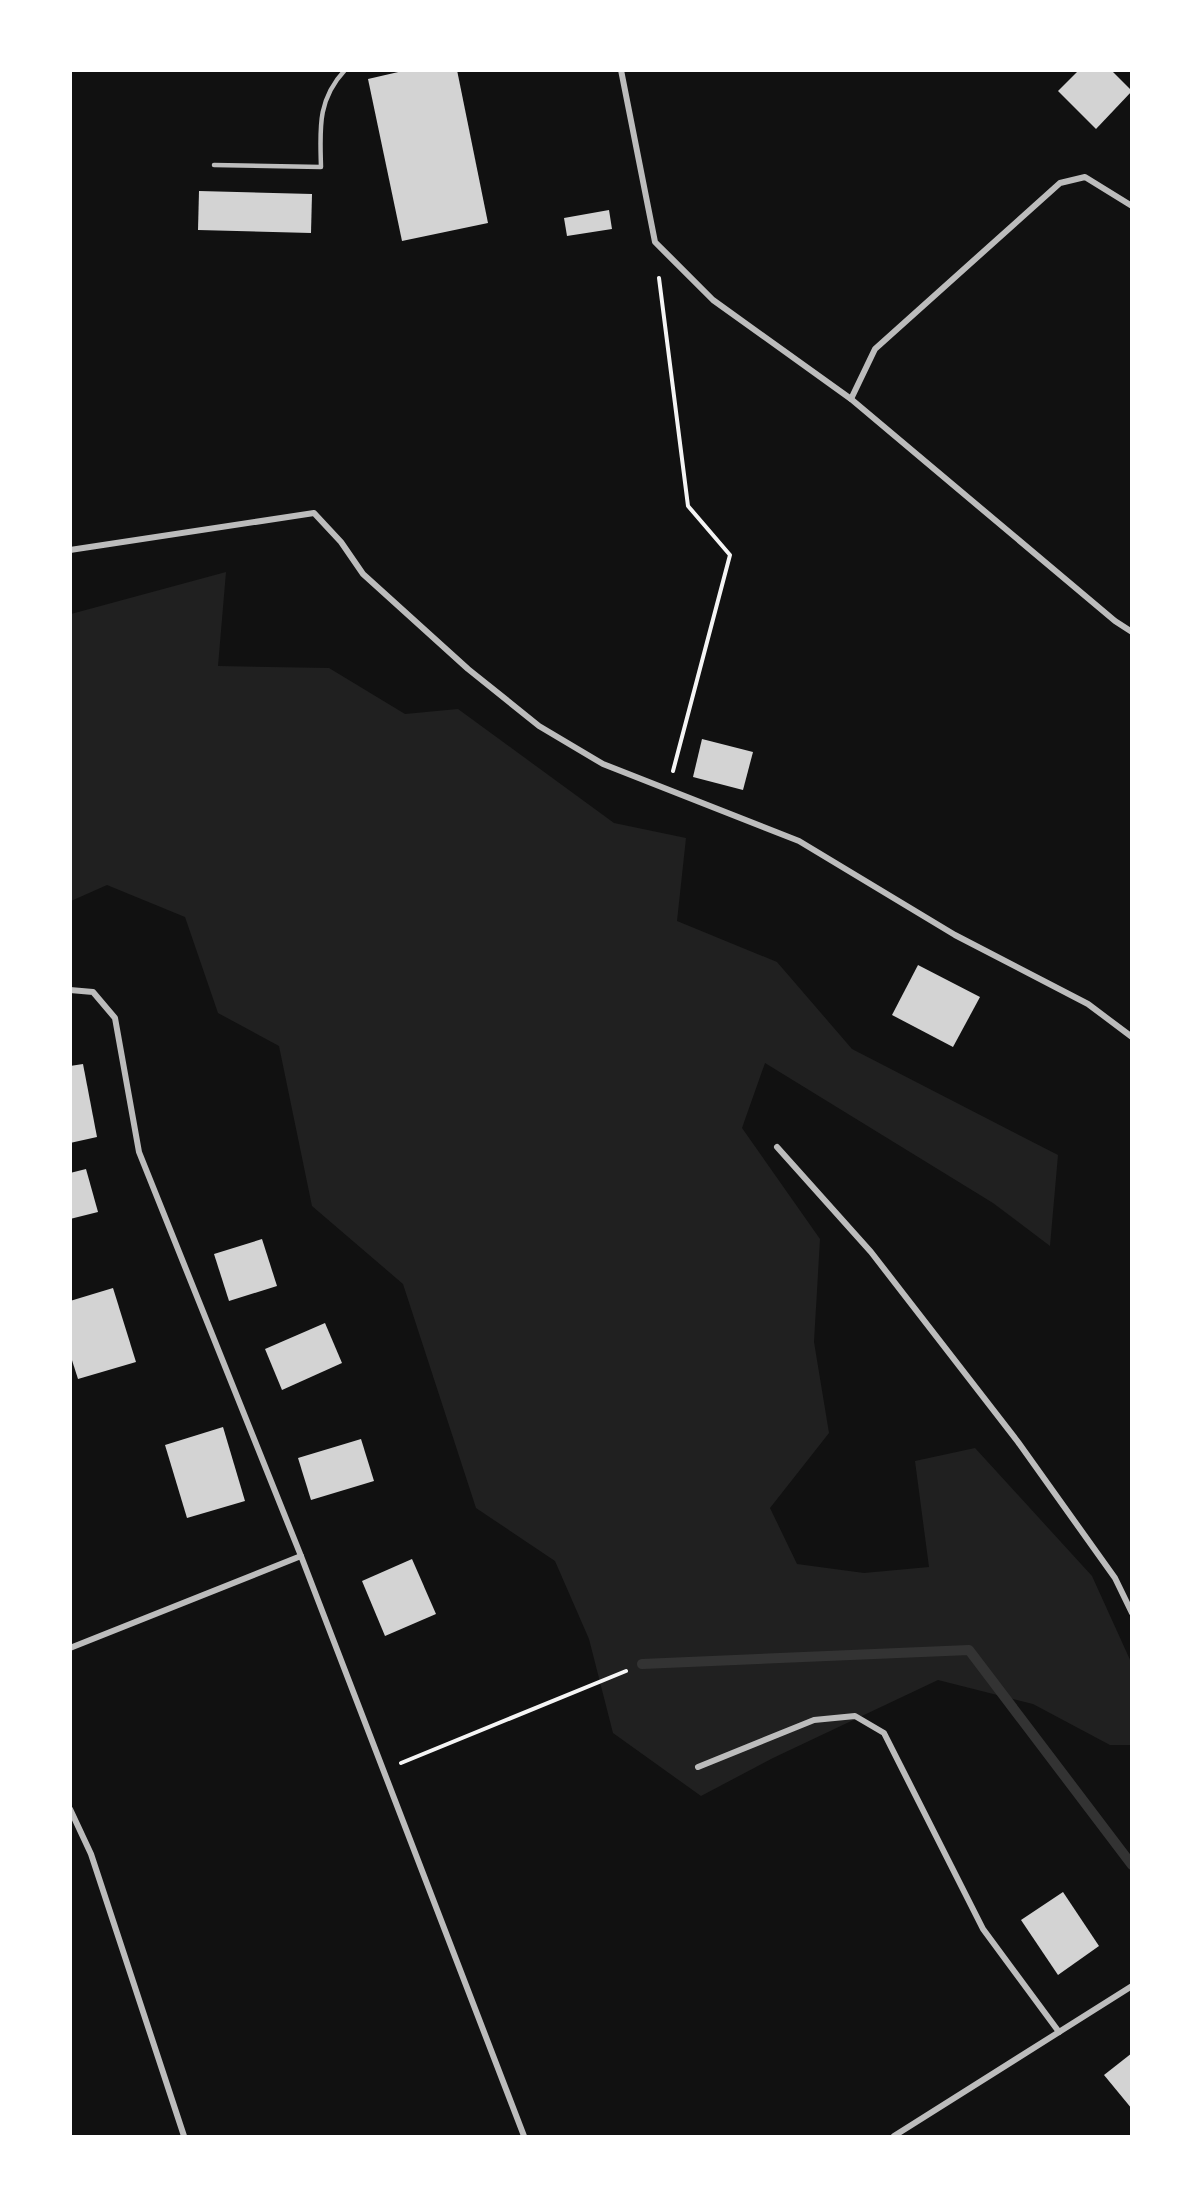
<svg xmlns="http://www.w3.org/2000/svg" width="1202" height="2207" font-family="Rubik,sans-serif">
<rect width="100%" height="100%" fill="#111"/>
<polygon fill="#202020" points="226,572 218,666 329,668 405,714 458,709 614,823 686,838 677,921 777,962 852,1049 1058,1155 1050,1246 993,1203 765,1063 742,1128 820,1239 814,1342 829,1433 770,1508 797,1564 864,1573 929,1567 915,1461 975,1448 1092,1576 1131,1662 1131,1745 1110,1745 1033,1704 938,1680 773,1758 701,1796 613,1733 589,1639 555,1561 476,1508 403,1284 312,1206 279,1046 218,1013 185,917 107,885 71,901 71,614"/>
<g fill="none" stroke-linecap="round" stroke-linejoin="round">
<polyline stroke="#333" stroke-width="10" points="642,1664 969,1650 1132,1865"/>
</g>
<g fill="#d3d3d3">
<polygon points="407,70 457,70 488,223 402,241 368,79"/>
<polygon points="1079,70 1111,70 1132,91 1096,129 1058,91"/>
<polygon points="199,191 312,194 311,233 198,230"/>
<polygon points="609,210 612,229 567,236 564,218"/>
<polygon points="702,739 753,752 743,790 693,777"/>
<polygon points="918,965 980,997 953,1047 892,1015"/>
<polygon points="83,1064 97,1137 70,1143 70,1066"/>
<polygon points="86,1169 98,1212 70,1219 70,1173"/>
<polygon points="262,1239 277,1286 229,1301 214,1254"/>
<polygon points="113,1288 136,1362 78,1379 70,1354 70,1301"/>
<polygon points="325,1323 342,1363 282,1390 265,1349"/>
<polygon points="223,1427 245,1501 187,1518 165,1445"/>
<polygon points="361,1439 374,1481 311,1500 298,1458"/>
<polygon points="412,1559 436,1614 385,1636 362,1581"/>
<polygon points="1063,1892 1099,1946 1058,1975 1021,1920"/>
<polygon points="1132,2053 1132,2109 1104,2075"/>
</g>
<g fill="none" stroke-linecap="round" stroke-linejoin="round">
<g stroke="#f5f5f5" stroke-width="4">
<polyline points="659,278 688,506 730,555 673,771"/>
<polyline points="401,1763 626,1671"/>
</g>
<path stroke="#bcbcbc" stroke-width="4.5" d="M 214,165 L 321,167 C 320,129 317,100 345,70"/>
<g stroke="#bcbcbc" stroke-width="6">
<polyline points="621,70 655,242 713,300 851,399 1115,621 1132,632"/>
<polyline points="851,399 875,349 1060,183 1085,177 1132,206"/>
<polyline points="70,550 314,513 341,542 363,574 468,669 539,726 603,764 799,841 955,935 1088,1004 1132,1037"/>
<polyline points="70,990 93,992 115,1018 139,1152 301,1556 524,2136"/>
<polyline points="777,1147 871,1252 1018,1442 1115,1578 1132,1613"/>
<polyline points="70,1648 301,1556"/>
<polyline points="698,1767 814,1720 855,1716 884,1733 983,1929 1059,2032"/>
<polyline points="70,1809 91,1854 184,2136"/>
<polyline points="894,2136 1132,1986"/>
</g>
</g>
<rect width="1202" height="2207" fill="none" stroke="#ffffff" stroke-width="144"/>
</svg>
